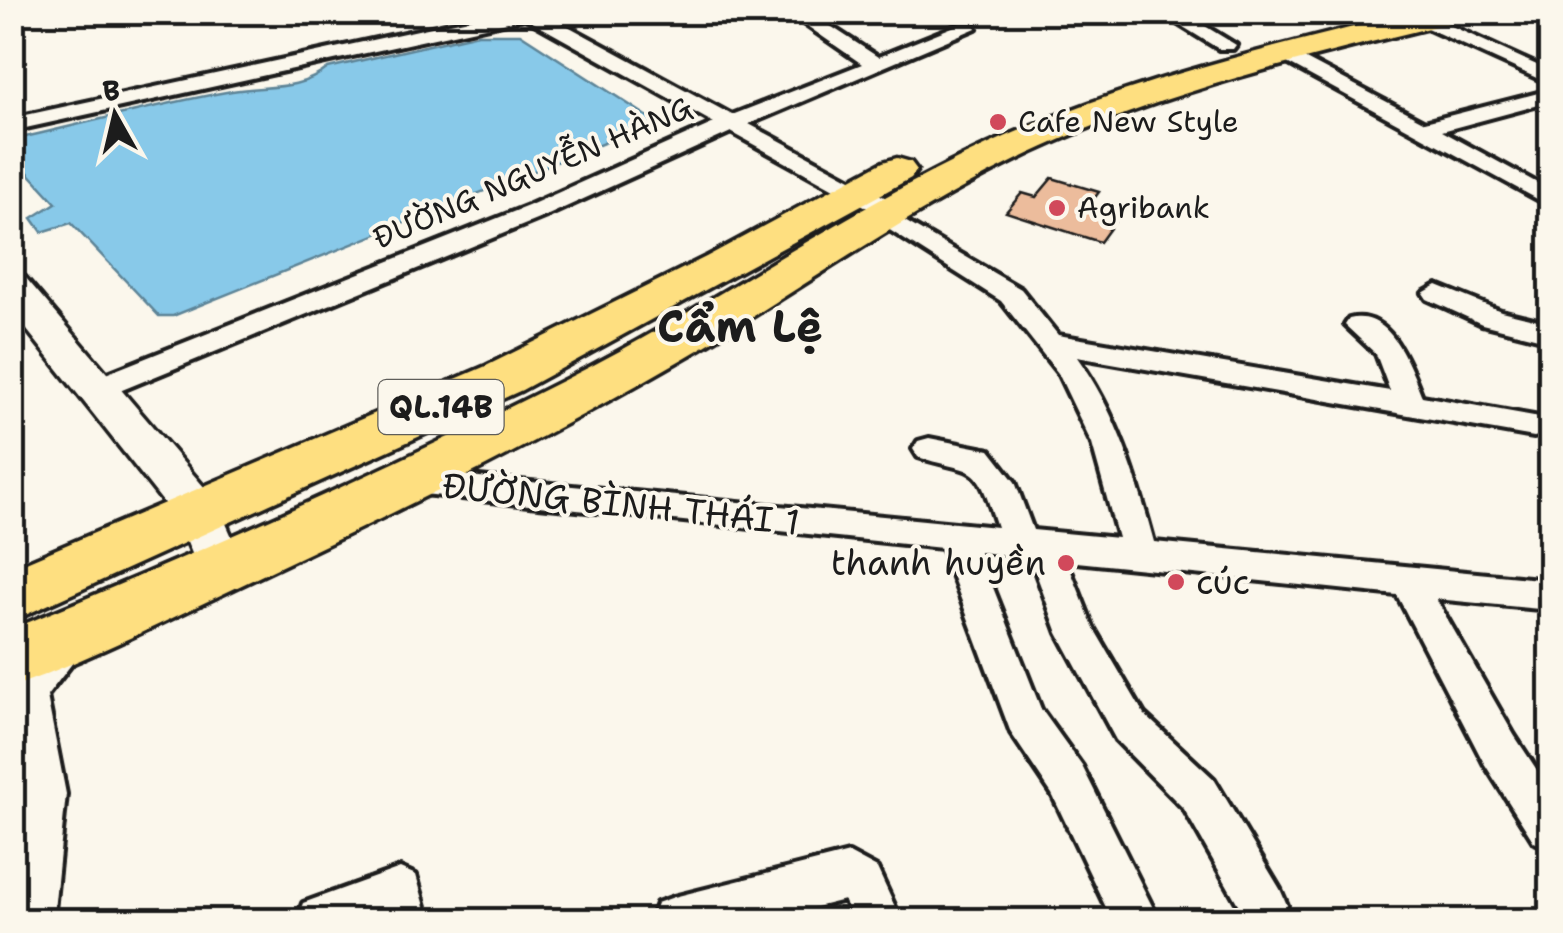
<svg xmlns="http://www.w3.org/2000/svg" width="1563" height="933" font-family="'Shantell Sans',sans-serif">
<rect width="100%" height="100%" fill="#fbf7ec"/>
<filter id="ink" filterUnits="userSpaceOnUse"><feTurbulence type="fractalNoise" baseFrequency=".01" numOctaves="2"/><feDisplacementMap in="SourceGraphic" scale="20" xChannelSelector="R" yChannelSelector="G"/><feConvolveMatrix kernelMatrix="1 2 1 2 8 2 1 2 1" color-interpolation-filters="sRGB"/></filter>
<g filter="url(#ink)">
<path fill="#88c9e9" stroke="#5d8497" stroke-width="2.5" d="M 478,34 L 520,34 L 656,122 L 173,316 L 159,316 L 71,223 L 42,232 L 32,218 L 56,203 L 13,156 L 13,142 L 21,138 C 91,122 162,103 232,91 C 267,85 298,92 328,68 Z"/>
<polygon fill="#ecbc9c" stroke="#1c1c1c" stroke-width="2.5" points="1052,178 1099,192 1090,204 1121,213 1100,242 1006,212 1022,193 1036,197"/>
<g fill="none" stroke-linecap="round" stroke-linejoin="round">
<defs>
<g id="street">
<polygon points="501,12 542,12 732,115 862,64 787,12 809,12 878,57 960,24 974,24 976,28 749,124 888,199 891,204 888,209 870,209 731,132 546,216 105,397 83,397 79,390 83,383 528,206 714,123 525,18 12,131 12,118"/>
<polygon points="1159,12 1182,12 1236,45 1233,49 1219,49"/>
<polygon points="1425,14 1550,71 1550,84 1418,24 1416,20"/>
<polygon points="1285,48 1425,122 1550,90 1550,102 1442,131 1550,190 1550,206 1278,58 1275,54"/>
<path d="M 886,210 L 1021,289 L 1058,335 L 1390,391 L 1376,354 L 1345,325 L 1349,319 C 1391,308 1410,367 1422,396 L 1545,418 L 1550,426 L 1545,434 L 1534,437 L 1077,357 C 1117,413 1136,476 1154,542 L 1550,580 L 1550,610 L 1436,599 L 1514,735 L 1550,790 L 1550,848 L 1534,842 L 1484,763 L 1397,595 L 1067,561 L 1093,627 L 1144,714 L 1214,779 L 1280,889 L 1287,905 L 1281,920 L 1247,920 L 1184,809 L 1116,740 L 1058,633 L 1030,557 L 979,552 L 1041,709 L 1082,766 L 1159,920 L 1112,920 L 1052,794 L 1011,733 L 942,548 L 395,491 L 391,482 L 395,473 L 407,470 L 997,527 C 975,459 980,476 918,457 L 913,449 L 918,441 L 929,438 L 990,450 L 1015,482 L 1033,530 L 1118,538 L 1092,444 L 1058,373 L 1001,301 L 877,222 L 874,217 L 877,212 Z"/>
<polygon points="1437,285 1501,311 1550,323 1550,341 1482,324 1427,299 1423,293"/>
<polygon points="68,628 81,632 87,644 47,696 66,794 53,920 12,920 12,876 24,794 12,728 12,678 55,632"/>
<polygon points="849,853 877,868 901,920 854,920 844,900 764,920 651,920 657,903 674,897"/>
<polygon points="400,868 416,875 429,920 297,920 303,903"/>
</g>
<polygon id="secondary" points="12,274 25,277 216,501 245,566 237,580 220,586 203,580 179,522 12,311"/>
<g id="highway">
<path d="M 1414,12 L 1469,12 L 1465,19 C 1311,57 1154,92 1012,162 C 898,218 796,293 686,357 C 545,439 397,512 248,582 C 171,618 93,658 12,687 L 12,629 C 201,552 387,470 568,378 C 711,306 842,212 987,145 C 1122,82 1269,48 1414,12 Z"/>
<polygon points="897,158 911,162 917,170 911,178 522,390 12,621 12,568 486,366 706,257 883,162"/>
</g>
</defs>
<use href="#street" stroke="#1c1c1c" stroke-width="8"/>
<use href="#secondary" stroke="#1c1c1c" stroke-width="7"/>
<use href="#highway" stroke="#1c1c1c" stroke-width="7"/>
<use href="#street" fill="#fbf7ec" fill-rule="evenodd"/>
<use href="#secondary" fill="#fbf7ec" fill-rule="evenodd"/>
<use href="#highway" fill="#fedf80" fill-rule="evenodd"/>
</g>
</g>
<g fill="#d1495b" stroke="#fbf7ec" stroke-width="4">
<circle cx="998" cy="122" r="10"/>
<circle cx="1057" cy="208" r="10"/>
<circle cx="1066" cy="563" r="10"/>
<circle cx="1176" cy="582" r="10"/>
</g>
<g text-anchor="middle" stroke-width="8" stroke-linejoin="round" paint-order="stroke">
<g font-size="30" fill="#1c1c1c" stroke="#fbf7ec" text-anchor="start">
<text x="1018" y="132">Cafe New Style</text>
<text x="1077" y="218">Agribank</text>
</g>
<g font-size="30" fill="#1c1c1c" stroke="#fbf7ec">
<text transform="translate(533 173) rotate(-23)" y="10">ĐƯỜNG NGUYỄN HÀNG</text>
</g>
<rect fill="#fbf7ec" stroke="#5f5e5a" stroke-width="2.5" x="378.5" y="380" width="125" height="54" rx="8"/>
<g font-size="32" font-weight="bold" fill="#1c1c1c">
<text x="441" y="418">QL.14B</text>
</g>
<g font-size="35" fill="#1c1c1c" stroke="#fbf7ec">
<text transform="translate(621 504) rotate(6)" y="12">ĐƯỜNG BÌNH THÁI 1</text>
</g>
<g font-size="35" fill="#1c1c1c" stroke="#fbf7ec" text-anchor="end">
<text x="1046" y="575">thanh huyền</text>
<text x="1196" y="594" text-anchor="start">cúc</text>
</g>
<g font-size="45" font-weight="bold" fill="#1c1c1c" stroke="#fbf7ec">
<text x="740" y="342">Cẩm Lệ</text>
</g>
</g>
<rect width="1563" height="933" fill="none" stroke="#fbf7ec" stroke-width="50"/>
<rect x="25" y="25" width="1513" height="883" fill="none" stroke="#1c1c1c" stroke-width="4" filter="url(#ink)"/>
<g transform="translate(115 115) rotate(352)" stroke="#fbf7ec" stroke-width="8" paint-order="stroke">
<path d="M0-8L18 38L0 25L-18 38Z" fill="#1c1c1c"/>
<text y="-15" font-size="28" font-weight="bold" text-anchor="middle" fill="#1c1c1c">B</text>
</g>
</svg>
